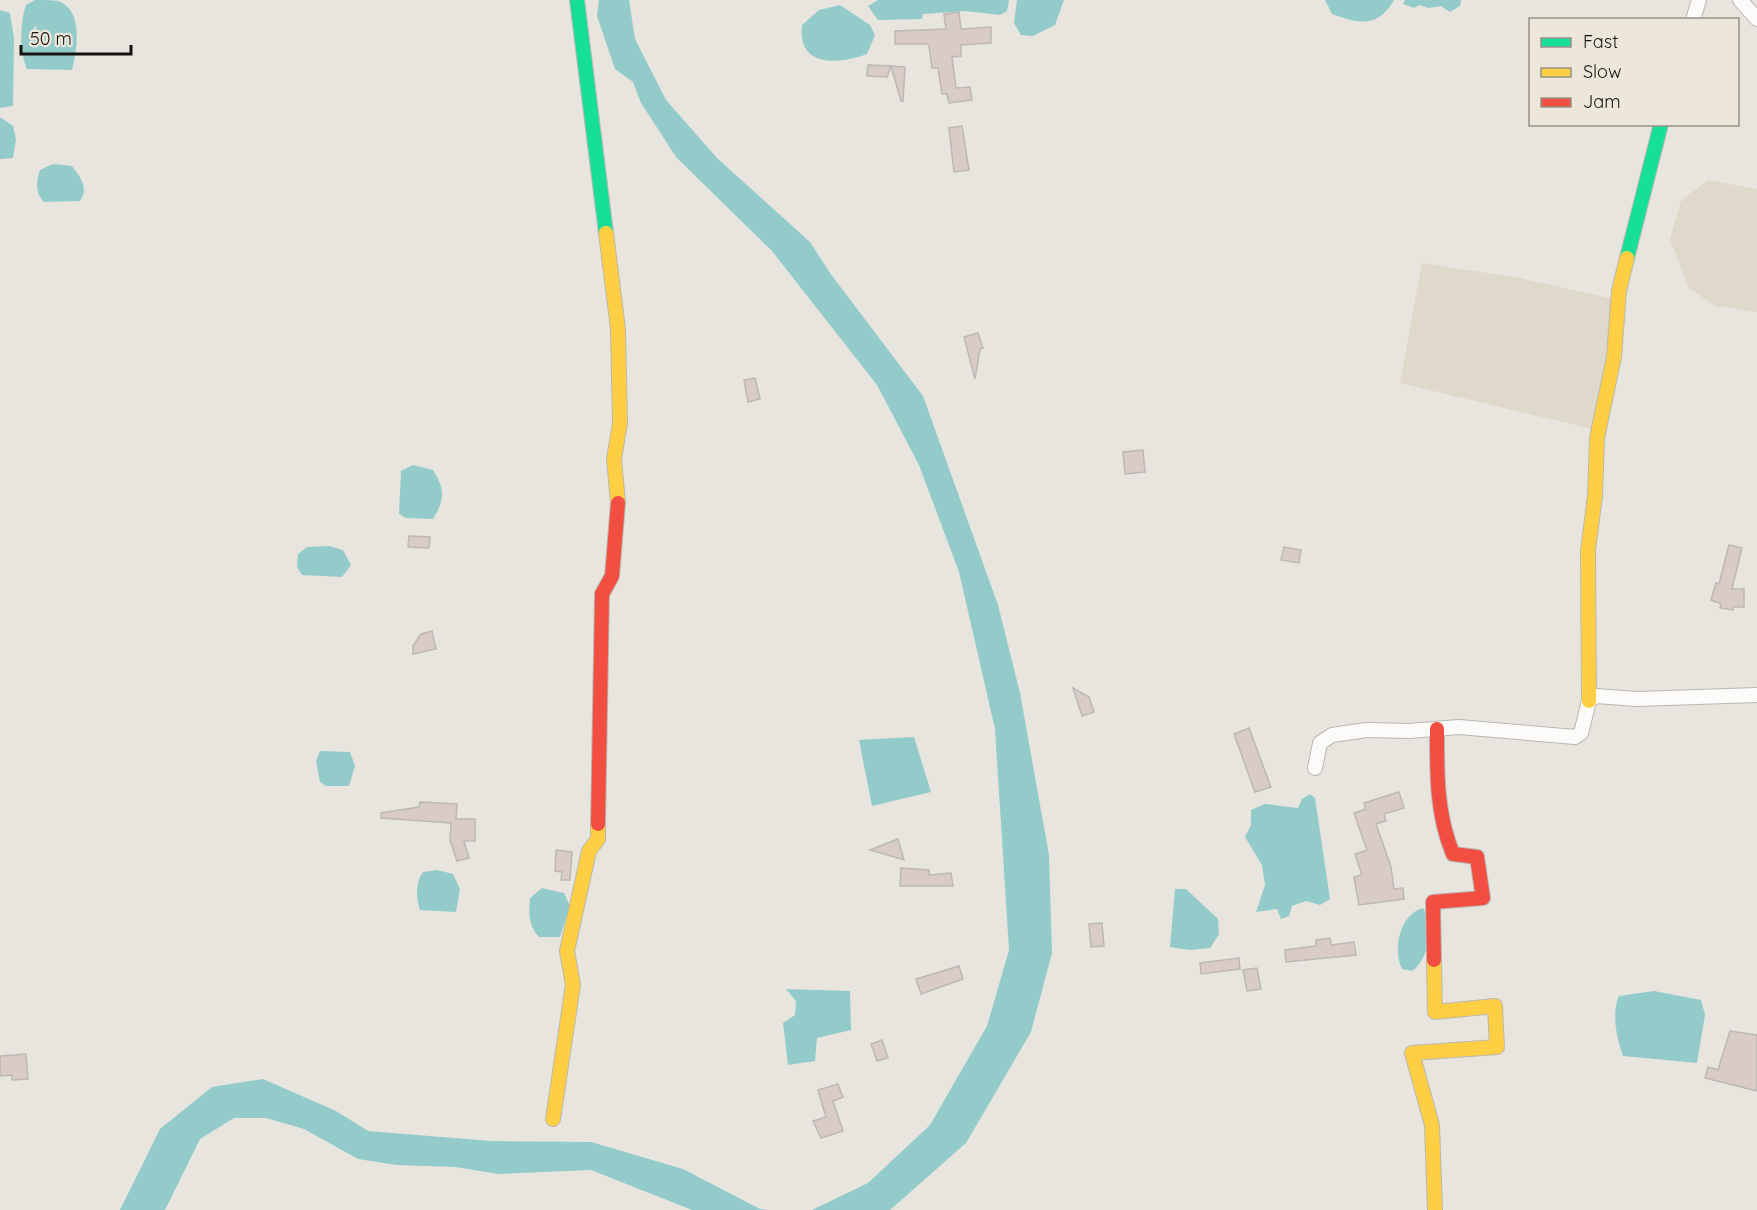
<svg xmlns="http://www.w3.org/2000/svg" width="1757" height="1210" font-family="Quicksand,sans-serif">
<rect width="100%" height="100%" fill="#e8e5de"/>
<g fill="#dfd9cb">
<polygon points="1708,180 1757,189 1757,312 1715,306 1689,288 1670,239 1681,201"/>
<polygon points="1422,263 1520,278 1614,299 1608,367 1592,429 1400,383"/>
</g>
<g fill="#93cbca">
<path d="M 35,0 C 42,0 52,0 58,1 C 84,10 77,50 72,70 L 27,69 C 19,51 20,23 26,5 Z"/>
<polygon points="599,0 629,0 635,39 666,100 717,158 810,242 830,273 923,396 998,605 1020,693 1049,855 1052,953 1031,1032 966,1143 890,1210 812,1210 868,1183 930,1125 987,1026 1009,950 995,729 959,572 919,465 877,385 772,251 676,157 641,103 633,82 615,69 597,16"/>
<polygon points="878,0 1009,0 1007,11 1000,15 965,11 923,14 922,19 878,20 868,6"/>
<polygon points="1017,0 1064,0 1055,25 1033,36 1021,35 1014,23"/>
<path d="M 1325,0 L 1394,0 C 1378,28 1359,24 1332,14 Z"/>
<polygon points="1405,0 1461,0 1460,6 1450,12 1441,6 1429,8 1419,5 1414,8 1403,4"/>
<path d="M 840,5 L 870,25 L 875,35 L 867,54 C 837,65 797,67 802,25 L 819,10 Z"/>
<polygon points="0,10 10,13 14,38 13,106 0,108"/>
<polygon points="0,117 13,126 16,139 13,158 0,159"/>
<path d="M 53,164 L 72,166 C 81,178 89,188 80,201 L 44,202 C 35,193 36,182 40,170 Z"/>
<path d="M 413,465 L 433,470 C 445,489 445,500 433,519 L 406,518 L 399,514 L 401,471 Z"/>
<polygon points="329,546 343,550 351,565 342,577 302,575 297,567 298,554 307,547"/>
<polygon points="914,737 931,792 872,806 859,740"/>
<polygon points="320,751 350,752 355,766 349,786 326,786 320,782 316,761"/>
<polygon points="1310,794 1315,798 1330,899 1320,905 1306,901 1292,906 1289,916 1281,919 1277,909 1256,912 1265,885 1262,865 1245,837 1251,825 1251,810 1265,804 1298,808 1302,799"/>
<path d="M 437,870 L 453,874 L 460,889 L 456,912 L 420,910 C 416,897 415,883 423,872 Z"/>
<path d="M 542,888 L 564,893 L 570,906 L 560,937 L 539,937 C 528,925 529,913 530,898 Z"/>
<polygon points="1175,889 1186,889 1218,919 1219,934 1210,948 1189,950 1170,947"/>
<path d="M 1423,908 C 1434,925 1429,960 1412,971 L 1402,969 C 1392,949 1400,914 1423,908 Z"/>
<polygon points="786,989 850,991 851,1030 817,1038 815,1061 788,1065 783,1023 795,1015 796,1001"/>
<path d="M 1654,991 L 1701,1000 L 1705,1015 L 1697,1063 L 1623,1056 C 1617,1040 1611,1013 1619,996 Z"/>
<polygon points="263,1079 336,1111 368,1131 491,1141 591,1142 683,1169 760,1209 768,1210 692,1210 591,1170 499,1174 455,1167 397,1165 358,1159 304,1129 266,1118 234,1118 200,1139 165,1210 120,1210 160,1129 212,1087"/>
</g>
<g fill="#d9cbc5" stroke="#bcb8b5" stroke-width="1.5">
<polygon points="959,12 961,29 991,27 991,43 961,45 961,56 952,57 956,88 970,87 972,100 949,103 947,94 942,94 938,68 932,68 929,46 927,44 895,44 895,31 946,29 944,14"/>
<polygon points="868,65 891,66 887,77 867,76"/>
<polygon points="891,66 905,67 903,101 901,101"/>
<polygon points="962,126 969,170 954,172 949,128"/>
<polygon points="978,333 983,348 980,349 975,379 964,337"/>
<polygon points="755,378 760,399 748,402 744,380"/>
<polygon points="1143,450 1145,472 1125,474 1123,452"/>
<polygon points="409,536 430,537 429,548 408,547"/>
<polygon points="1729,545 1742,548 1732,589 1744,589 1744,607 1733,607 1733,610 1720,608 1721,604 1711,600 1716,583 1719,584"/>
<polygon points="1284,547 1301,550 1299,563 1281,560"/>
<polygon points="432,631 436,649 413,654 413,646 421,634"/>
<polygon points="1073,688 1089,697 1094,712 1082,716"/>
<polygon points="1249,728 1271,787 1255,792 1234,734"/>
<polygon points="1399,792 1404,808 1384,814 1386,821 1376,824 1391,867 1394,889 1403,888 1404,899 1359,905 1354,877 1362,875 1355,854 1367,850 1354,813 1366,809 1364,803"/>
<polygon points="420,802 457,804 456,819 475,819 475,841 464,841 469,858 457,861 450,840 451,823 381,818 381,813 419,807"/>
<polygon points="898,839 904,860 870,850"/>
<polygon points="556,850 572,852 570,880 561,880 562,872 555,871"/>
<polygon points="901,868 929,870 929,875 951,873 953,886 900,886"/>
<polygon points="1102,923 1104,946 1091,947 1089,924"/>
<polygon points="1330,938 1331,945 1354,942 1356,955 1286,962 1285,950 1316,946 1316,940"/>
<polygon points="1239,958 1240,969 1201,974 1200,963"/>
<polygon points="959,966 963,979 921,994 916,979"/>
<polygon points="1257,968 1261,989 1247,991 1243,970"/>
<polygon points="1730,1031 1757,1035 1757,1091 1705,1078 1708,1067 1718,1070"/>
<polygon points="882,1040 888,1058 877,1061 871,1044"/>
<polygon points="26,1054 28,1079 12,1080 12,1075 0,1076 0,1056"/>
<polygon points="838,1084 843,1097 833,1101 843,1131 821,1138 813,1121 826,1117 818,1090"/>
</g>
<g fill="none" stroke-linecap="round" stroke-linejoin="round">
<defs>
<g id="street">
<polyline points="1740,0 1757,19"/>
<polyline points="1693,20 1699,0"/>
<polyline points="1315,768 1320,743 1332,735 1367,730 1409,731 1459,727 1575,737 1581,733 1589,701 1596,696 1637,699 1757,695"/>
</g>
<g id="fast">
<polyline points="577,0 606,233"/>
<polyline points="1627,258 1661,124"/>
</g>
<g id="slow">
<polyline points="606,233 618,329 620,423 614,459 618,503"/>
<polyline points="1589,701 1588,550 1595,496 1597,438 1614,357 1619,291 1627,258"/>
<polyline points="1434,960 1435,1012 1495,1006 1497,1047 1412,1053 1432,1125 1435,1210"/>
<polyline points="553,1119 573,985 567,951 589,851 598,839 598,824"/>
</g>
<g id="jam">
<polyline points="598,824 602,594 612,576 618,503"/>
<path d="M 1434,960 L 1433,902 L 1483,898 L 1477,857 L 1453,854 C 1436,814 1437,771 1437,729"/>
</g>
</defs>
<use href="#street" stroke="#bab7b2" stroke-width="16"/>
<use href="#fast" stroke="#bab7b2" stroke-width="16"/>
<use href="#slow" stroke="#bab7b2" stroke-width="16"/>
<use href="#jam" stroke="#bab7b2" stroke-width="16"/>
<use href="#street" stroke="#fcfbfa" stroke-width="14"/>
<use href="#fast" stroke="#16e098" stroke-width="14"/>
<use href="#slow" stroke="#ffcf43" stroke-width="14"/>
<use href="#jam" stroke="#f24e42" stroke-width="14"/>
</g>
<rect x="1529" y="18" width="210" height="108" fill="#ece7da" stroke="#969289" stroke-width="1.5"/>
<rect x="1541" y="38" width="30" height="9" fill="#16e098" stroke="#969289" stroke-width="1.5"/>
<text x="1583" y="48" font-size="18" fill="#15130f">Fast</text>
<rect x="1541" y="68" width="30" height="9" fill="#ffcf43" stroke="#969289" stroke-width="1.5"/>
<text x="1583" y="78" font-size="18" fill="#15130f">Slow</text>
<rect x="1541" y="98" width="30" height="9" fill="#f24e42" stroke="#969289" stroke-width="1.5"/>
<text x="1583" y="108" font-size="18" fill="#15130f">Jam</text>
<path d="M21 45v9h110v-9" fill="none" stroke="#15130f" stroke-width="3"/>
<text x="30" y="45" font-size="18" fill="#15130f" stroke="#ece7da" stroke-width="4.5" paint-order="stroke">50 m</text>
</svg>
